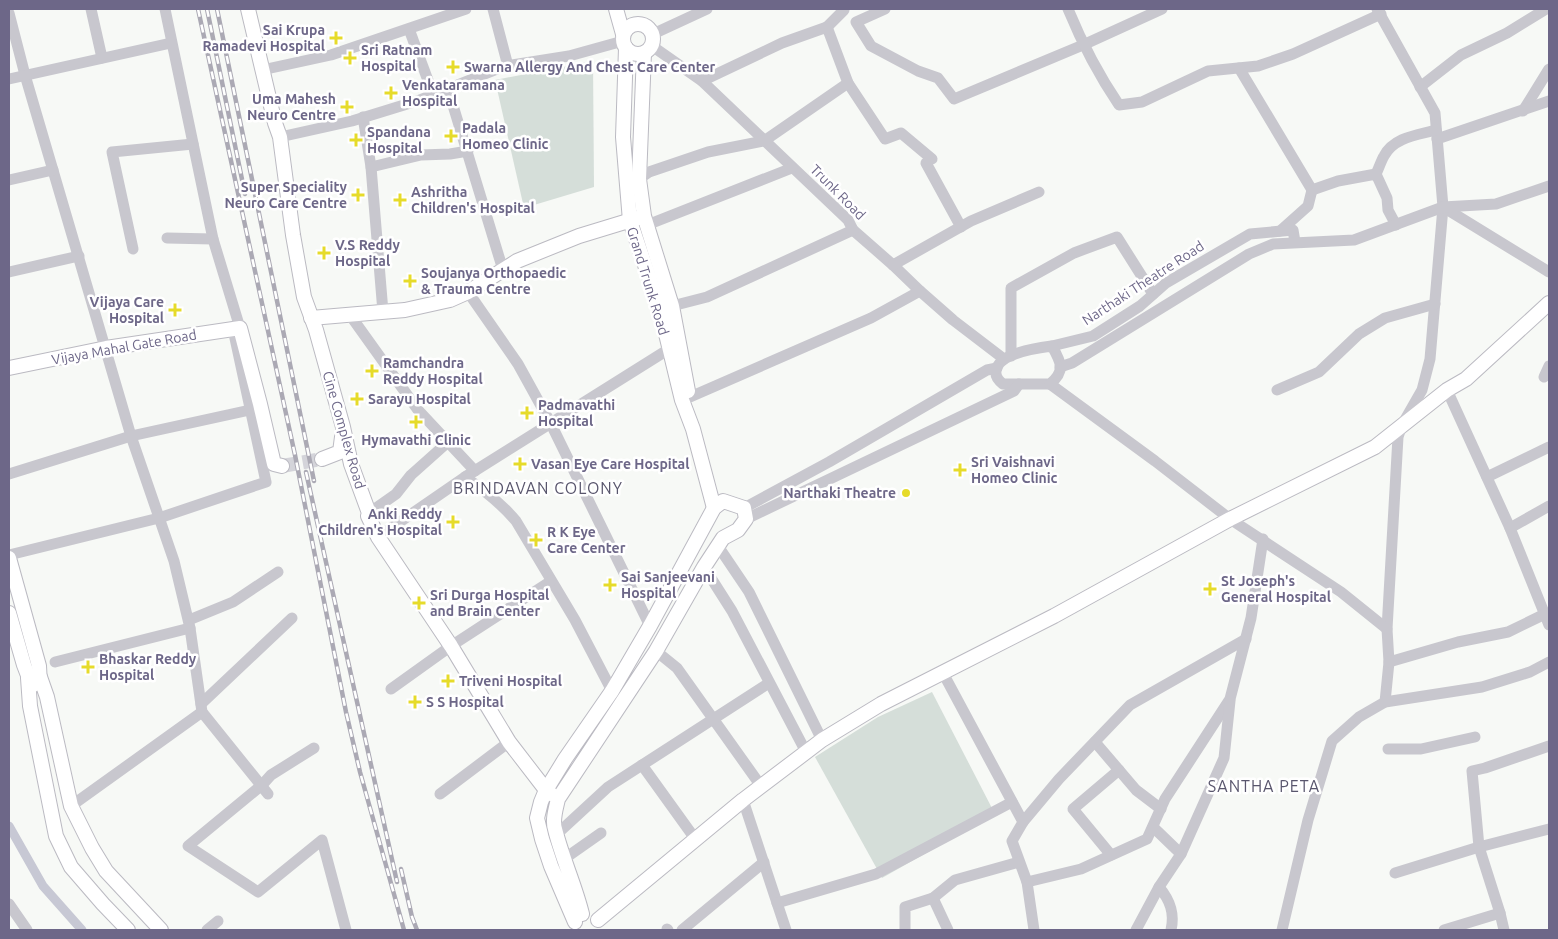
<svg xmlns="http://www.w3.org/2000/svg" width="1558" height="939" font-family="Ubuntu,sans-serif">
<rect width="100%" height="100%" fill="#f7f9f6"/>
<g fill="#d5ded9">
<polygon points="593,61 594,187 524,208 495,80"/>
<polygon points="932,692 995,814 882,878 815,757 878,717"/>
</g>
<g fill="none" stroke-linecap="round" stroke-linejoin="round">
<polyline stroke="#c7c8d4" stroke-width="9" points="9,826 43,886 82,930"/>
<polyline stroke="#d4d4da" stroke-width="14" stroke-dasharray="14 7" stroke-linecap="butt" points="282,466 322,459"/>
<defs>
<g id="major">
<polyline points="248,9 275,123 280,137 293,235 304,297 316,330 343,427 351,464 369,513 368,516 378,537 451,646 509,742 546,790 551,794"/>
<polyline points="616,9 623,34"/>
<circle cx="638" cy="39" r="15"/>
<polyline points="626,48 623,137 630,221 660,309 682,400 693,429 714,508"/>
<polyline points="644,53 639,179 644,216 672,306 688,391"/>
<polyline points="311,318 405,310 450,300 468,292 517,261 579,236 638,218"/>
<polyline points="9,368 106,348 240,328 260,404 274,464 282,466"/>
<polyline points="322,459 340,452 342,437"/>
<polyline points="9,558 39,666 40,684"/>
<polyline points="9,613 24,665 32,686"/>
<polyline points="40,677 47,697 71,806 92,848 106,871 161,930"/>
<polyline points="28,678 30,706 56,836 71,867 103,904 128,930"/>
<polyline points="598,920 743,800 822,740 881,704 1054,616 1230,519 1375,447 1447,390 1466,379 1549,303"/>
<path d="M 575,922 L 551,866 L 542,839 L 537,818 L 541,802 L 546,790 L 565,759 L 612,691 L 650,626 L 714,508 L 723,501 L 744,508 L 746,519 L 738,530 L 723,538 L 704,567 L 656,651 L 558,799 C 556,808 552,820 555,829 C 562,858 575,885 582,914"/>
</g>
</defs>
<use href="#major" stroke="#bbbac2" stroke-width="16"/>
<g stroke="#c8c7ce" stroke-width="11">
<polyline points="91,9 102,58"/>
<polyline points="165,9 213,239 240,328"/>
<polyline points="493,9 508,66"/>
<polyline points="885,9 856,22 871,46 918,71 938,78 954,99 1083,45 1162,9"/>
<path d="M 1068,9 C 1082,43 1098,74 1119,105 L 1142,102 L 1208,71 L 1258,66 L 1293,54 L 1381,14"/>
<polyline points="1377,9 1435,113 1443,207 1430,359 1422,390 1402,425 1398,437 1387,629 1389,662 1385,702"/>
<polyline points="9,13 25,75 131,436 174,561 190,628 202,712 268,794"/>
<polyline points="827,27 844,10"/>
<polyline points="409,29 433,94"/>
<polyline points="653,34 707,9"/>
<polyline points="652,46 702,81 848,220 853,230 893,265 920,291 953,320 1004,359"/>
<polyline points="1239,68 1312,190 1308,206 1280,231"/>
<polyline points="262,70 331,55 466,9"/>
<polyline points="9,79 171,43"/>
<polyline points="848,83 885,139 901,133 932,159"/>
<polyline points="1420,87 1461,55 1507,33 1546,9"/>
<polyline points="448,89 503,270"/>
<polyline points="1523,111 1549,69"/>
<polyline points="363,117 371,167 383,312"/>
<polyline points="280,137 352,121 417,101 505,66 569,56 623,41"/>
<polyline points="1437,139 1549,101"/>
<polyline points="926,163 961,227"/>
<polyline points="371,167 421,155 450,154 468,151"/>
<path d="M 1376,174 C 1379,168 1381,161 1384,156 C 1394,137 1418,135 1436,130"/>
<polyline points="639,179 649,172 708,152 764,141 848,83 827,27 782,43 702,81"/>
<polyline points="9,180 53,170"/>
<polyline points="1312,190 1338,181 1376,174 1387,198 1388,210 1396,225"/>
<polyline points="1443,207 1549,272"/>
<polyline points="647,225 792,168"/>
<polyline points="167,238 213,239"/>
<polyline points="133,249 112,152 193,144"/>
<polyline points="893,265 971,221 1039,192"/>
<polyline points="9,272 79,256"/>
<polyline points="468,292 518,364 550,422 650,626"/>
<polyline points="672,306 707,297 853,230"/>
<polyline points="350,315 418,410 475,471"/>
<polyline points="1052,346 1093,336 1140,306 1166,283 1250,234 1293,230 1295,242"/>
<path d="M 1052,346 C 1061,362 1066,371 1050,384 L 1003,384 C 999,381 995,377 996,371 C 998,353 1037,348 1052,346 Z"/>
<polyline points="1011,356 1011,288 1074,253 1117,237 1153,294"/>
<polyline points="1060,367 1072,363 1249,254 1273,244 1354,240 1443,207 1496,204 1549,186"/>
<polyline points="1544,377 1549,366"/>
<polyline points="1050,384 1155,461 1230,519 1341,592 1387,629"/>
<polyline points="1277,390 1319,372 1359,334 1385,318 1435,304"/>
<polyline points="1447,390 1510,528 1549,625"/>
<polyline points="690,397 871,318 920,291"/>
<polyline points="9,474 131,436 250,410"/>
<path d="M 465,477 C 484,490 501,503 516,521 L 575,620 L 612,691"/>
<polyline points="1487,477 1549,447"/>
<polyline points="744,508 829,462 987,370 997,368"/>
<polyline points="369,513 396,494 411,475 448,442"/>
<polyline points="746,519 1014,391 1019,384"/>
<polyline points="1510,528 1549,506"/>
<polyline points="378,537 465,477 669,349"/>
<polyline points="718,546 749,592 822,740"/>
<polyline points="9,555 159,518 266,482 233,329"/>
<polyline points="704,567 732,611 806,752"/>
<polyline points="189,620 233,602 278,572"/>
<polyline points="656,651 677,668 761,786"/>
<polyline points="55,662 190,628"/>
<polyline points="1389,662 1458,642 1508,632 1545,614"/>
<polyline points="943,673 1023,822 1012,841 1027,882 1034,930"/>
<polyline points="391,689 451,646 551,581"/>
<polyline points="201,704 292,618"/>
<polyline points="1095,742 1136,790 1161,809"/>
<polyline points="314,748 271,775 262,785 188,846 258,892 322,840 346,930"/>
<polyline points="1388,749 1421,749 1475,737"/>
<polyline points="642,765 696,840"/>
<polyline points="440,794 509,742"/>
<polyline points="743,800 786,930"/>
<polyline points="71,806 202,712"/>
<polyline points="1023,822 1059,779 1130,705 1246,639"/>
<polyline points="1153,827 1181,854"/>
<polyline points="557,834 608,787 769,683"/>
<polyline points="1111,855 1073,809 1119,770"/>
<polyline points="564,859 601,833"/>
<polyline points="1395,873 1479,847 1549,829"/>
<polyline points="1027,882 1081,869 1147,839 1165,799 1230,699 1251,618 1263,539"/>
<path d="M 1159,887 C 1170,900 1175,913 1171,930"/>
<polyline points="933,898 948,930"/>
<polyline points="777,903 876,874 1012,802"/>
<polyline points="9,904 27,930"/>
<polyline points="1500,913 1479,847 1472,771 1485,768 1549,746"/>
<polyline points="667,929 668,930"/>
<polyline points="207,930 218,921"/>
<polyline points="682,930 764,862"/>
<polyline points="905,930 905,907 933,898 955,880 1019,862"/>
<polyline points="1136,930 1159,887 1181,854 1224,758 1230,701"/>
<polyline points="1282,930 1308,820 1332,741 1359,717 1385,702 1482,687 1530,672 1549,662"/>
<polyline points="1444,930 1500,913 1504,930"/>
</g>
<use href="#major" stroke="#fff" stroke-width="14"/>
<defs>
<g id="rail">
<polyline points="198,9 295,455 346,712 360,772 404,930"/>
<polyline points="207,9 245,194"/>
<polyline points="217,9 314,481"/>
<polyline points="306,472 397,882"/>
<polyline points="401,869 412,917 417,930"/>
</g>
</defs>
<use href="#rail" stroke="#aba9b4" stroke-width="4.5"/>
<use href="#rail" stroke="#fff" stroke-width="2.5" stroke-dasharray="8" stroke-linecap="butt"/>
</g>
<g fill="#e6db2a" stroke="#fff" stroke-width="2">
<path d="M333.5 30.5h5v5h5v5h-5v5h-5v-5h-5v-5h5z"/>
<path d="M347.5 50.5h5v5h5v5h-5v5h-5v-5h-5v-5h5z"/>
<path d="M450.5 59.5h5v5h5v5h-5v5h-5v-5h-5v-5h5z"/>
<path d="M388.5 85.5h5v5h5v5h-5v5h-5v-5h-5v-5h5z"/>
<path d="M344.5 99.5h5v5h5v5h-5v5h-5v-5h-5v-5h5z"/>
<path d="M448.5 128.5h5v5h5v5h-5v5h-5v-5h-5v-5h5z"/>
<path d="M353.5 132.5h5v5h5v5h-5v5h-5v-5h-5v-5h5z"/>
<path d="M355.5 187.5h5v5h5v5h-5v5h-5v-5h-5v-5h5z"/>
<path d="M397.5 192.5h5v5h5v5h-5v5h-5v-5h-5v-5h5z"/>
<path d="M321.5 245.5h5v5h5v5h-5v5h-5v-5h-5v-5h5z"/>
<path d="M407.5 273.5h5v5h5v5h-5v5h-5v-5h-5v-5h5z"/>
<path d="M172.5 302.5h5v5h5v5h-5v5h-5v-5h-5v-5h5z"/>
<path d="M369.5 363.5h5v5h5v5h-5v5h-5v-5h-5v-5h5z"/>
<path d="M354.5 391.5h5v5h5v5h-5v5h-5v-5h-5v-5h5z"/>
<path d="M524.5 405.5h5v5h5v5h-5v5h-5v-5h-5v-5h5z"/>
<path d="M413.5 414.5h5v5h5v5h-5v5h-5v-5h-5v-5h5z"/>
<path d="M517.5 456.5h5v5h5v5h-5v5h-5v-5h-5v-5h5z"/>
<path d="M957.5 462.5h5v5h5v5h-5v5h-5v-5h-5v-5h5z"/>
<circle cx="906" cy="493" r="5"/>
<path d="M450.5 514.5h5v5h5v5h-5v5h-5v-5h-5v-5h5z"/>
<path d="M533.5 532.5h5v5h5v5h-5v5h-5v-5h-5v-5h5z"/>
<path d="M607.5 577.5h5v5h5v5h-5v5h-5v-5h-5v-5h5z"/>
<path d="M1207.5 581.5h5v5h5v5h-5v5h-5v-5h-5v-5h5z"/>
<path d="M416.5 595.5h5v5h5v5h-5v5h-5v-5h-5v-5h5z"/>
<path d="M85.5 659.5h5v5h5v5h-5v5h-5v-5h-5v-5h5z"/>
<path d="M445.5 673.5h5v5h5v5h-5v5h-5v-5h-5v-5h5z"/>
<path d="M412.5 694.5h5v5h5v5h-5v5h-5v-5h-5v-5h5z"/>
</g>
<g text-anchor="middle" stroke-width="5" stroke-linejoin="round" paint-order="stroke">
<g font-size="14" font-weight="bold" fill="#6d6788" stroke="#fff" text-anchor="start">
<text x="325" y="35" text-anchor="end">Sai Krupa<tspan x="325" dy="16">Ramadevi Hospital</tspan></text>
<text x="361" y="55">Sri Ratnam<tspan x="361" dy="16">Hospital</tspan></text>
<text x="464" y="72">Swarna Allergy And Chest Care Center</text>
<text x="402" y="90">Venkataramana<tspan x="402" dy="16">Hospital</tspan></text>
<text x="336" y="104" text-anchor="end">Uma Mahesh<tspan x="336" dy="16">Neuro Centre</tspan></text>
<text x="462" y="133">Padala<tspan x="462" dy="16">Homeo Clinic</tspan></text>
<text x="367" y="137">Spandana<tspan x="367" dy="16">Hospital</tspan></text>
<text x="347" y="192" text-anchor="end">Super Speciality<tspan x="347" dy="16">Neuro Care Centre</tspan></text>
<text x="411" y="197">Ashritha<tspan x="411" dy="16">Children's Hospital</tspan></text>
<text x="335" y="250">V.S Reddy<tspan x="335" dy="16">Hospital</tspan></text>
<text x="421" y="278">Soujanya Orthopaedic<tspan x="421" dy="16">&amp; Trauma Centre</tspan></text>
<text x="164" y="307" text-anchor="end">Vijaya Care<tspan x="164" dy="16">Hospital</tspan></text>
<text x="383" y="368">Ramchandra<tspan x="383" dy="16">Reddy Hospital</tspan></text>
<text x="368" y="404">Sarayu Hospital</text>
<text x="538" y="410">Padmavathi<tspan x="538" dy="16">Hospital</tspan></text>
<text x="416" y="445" text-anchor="middle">Hymavathi Clinic</text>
<text x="971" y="467">Sri Vaishnavi<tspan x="971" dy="16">Homeo Clinic</tspan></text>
<text x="531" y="469">Vasan Eye Care Hospital</text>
<text x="896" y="498" text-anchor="end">Narthaki Theatre</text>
<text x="442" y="519" text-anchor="end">Anki Reddy<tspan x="442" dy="16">Children's Hospital</tspan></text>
<text x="547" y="537">R K Eye<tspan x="547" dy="16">Care Center</tspan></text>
<text x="621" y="582">Sai Sanjeevani<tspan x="621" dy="16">Hospital</tspan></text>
<text x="1221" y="586">St Joseph's<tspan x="1221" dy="16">General Hospital</tspan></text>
<text x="430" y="600">Sri Durga Hospital<tspan x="430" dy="16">and Brain Center</tspan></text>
<text x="99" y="664">Bhaskar Reddy<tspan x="99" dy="16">Hospital</tspan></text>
<text x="459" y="686">Triveni Hospital</text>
<text x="426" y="707">S S Hospital</text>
</g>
<g font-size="14" fill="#6d6788" stroke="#fff">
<text transform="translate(838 192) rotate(45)" y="5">Trunk Road</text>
<text transform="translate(648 281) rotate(73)" y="5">Grand Trunk Road</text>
<text transform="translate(1143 283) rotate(-33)" y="5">Narthaki Theatre Road</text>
<text transform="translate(124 347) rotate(-10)" y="5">Vijaya Mahal Gate Road</text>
<text transform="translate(344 430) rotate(74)" y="5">Cine Complex Road</text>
</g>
<g font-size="16" letter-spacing="1" fill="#59566d" stroke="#fff">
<text x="538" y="494">BRINDAVAN COLONY</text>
<text x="1264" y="792">SANTHA PETA</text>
</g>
</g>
<rect width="1558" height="939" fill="none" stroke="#6d6788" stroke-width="20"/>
</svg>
